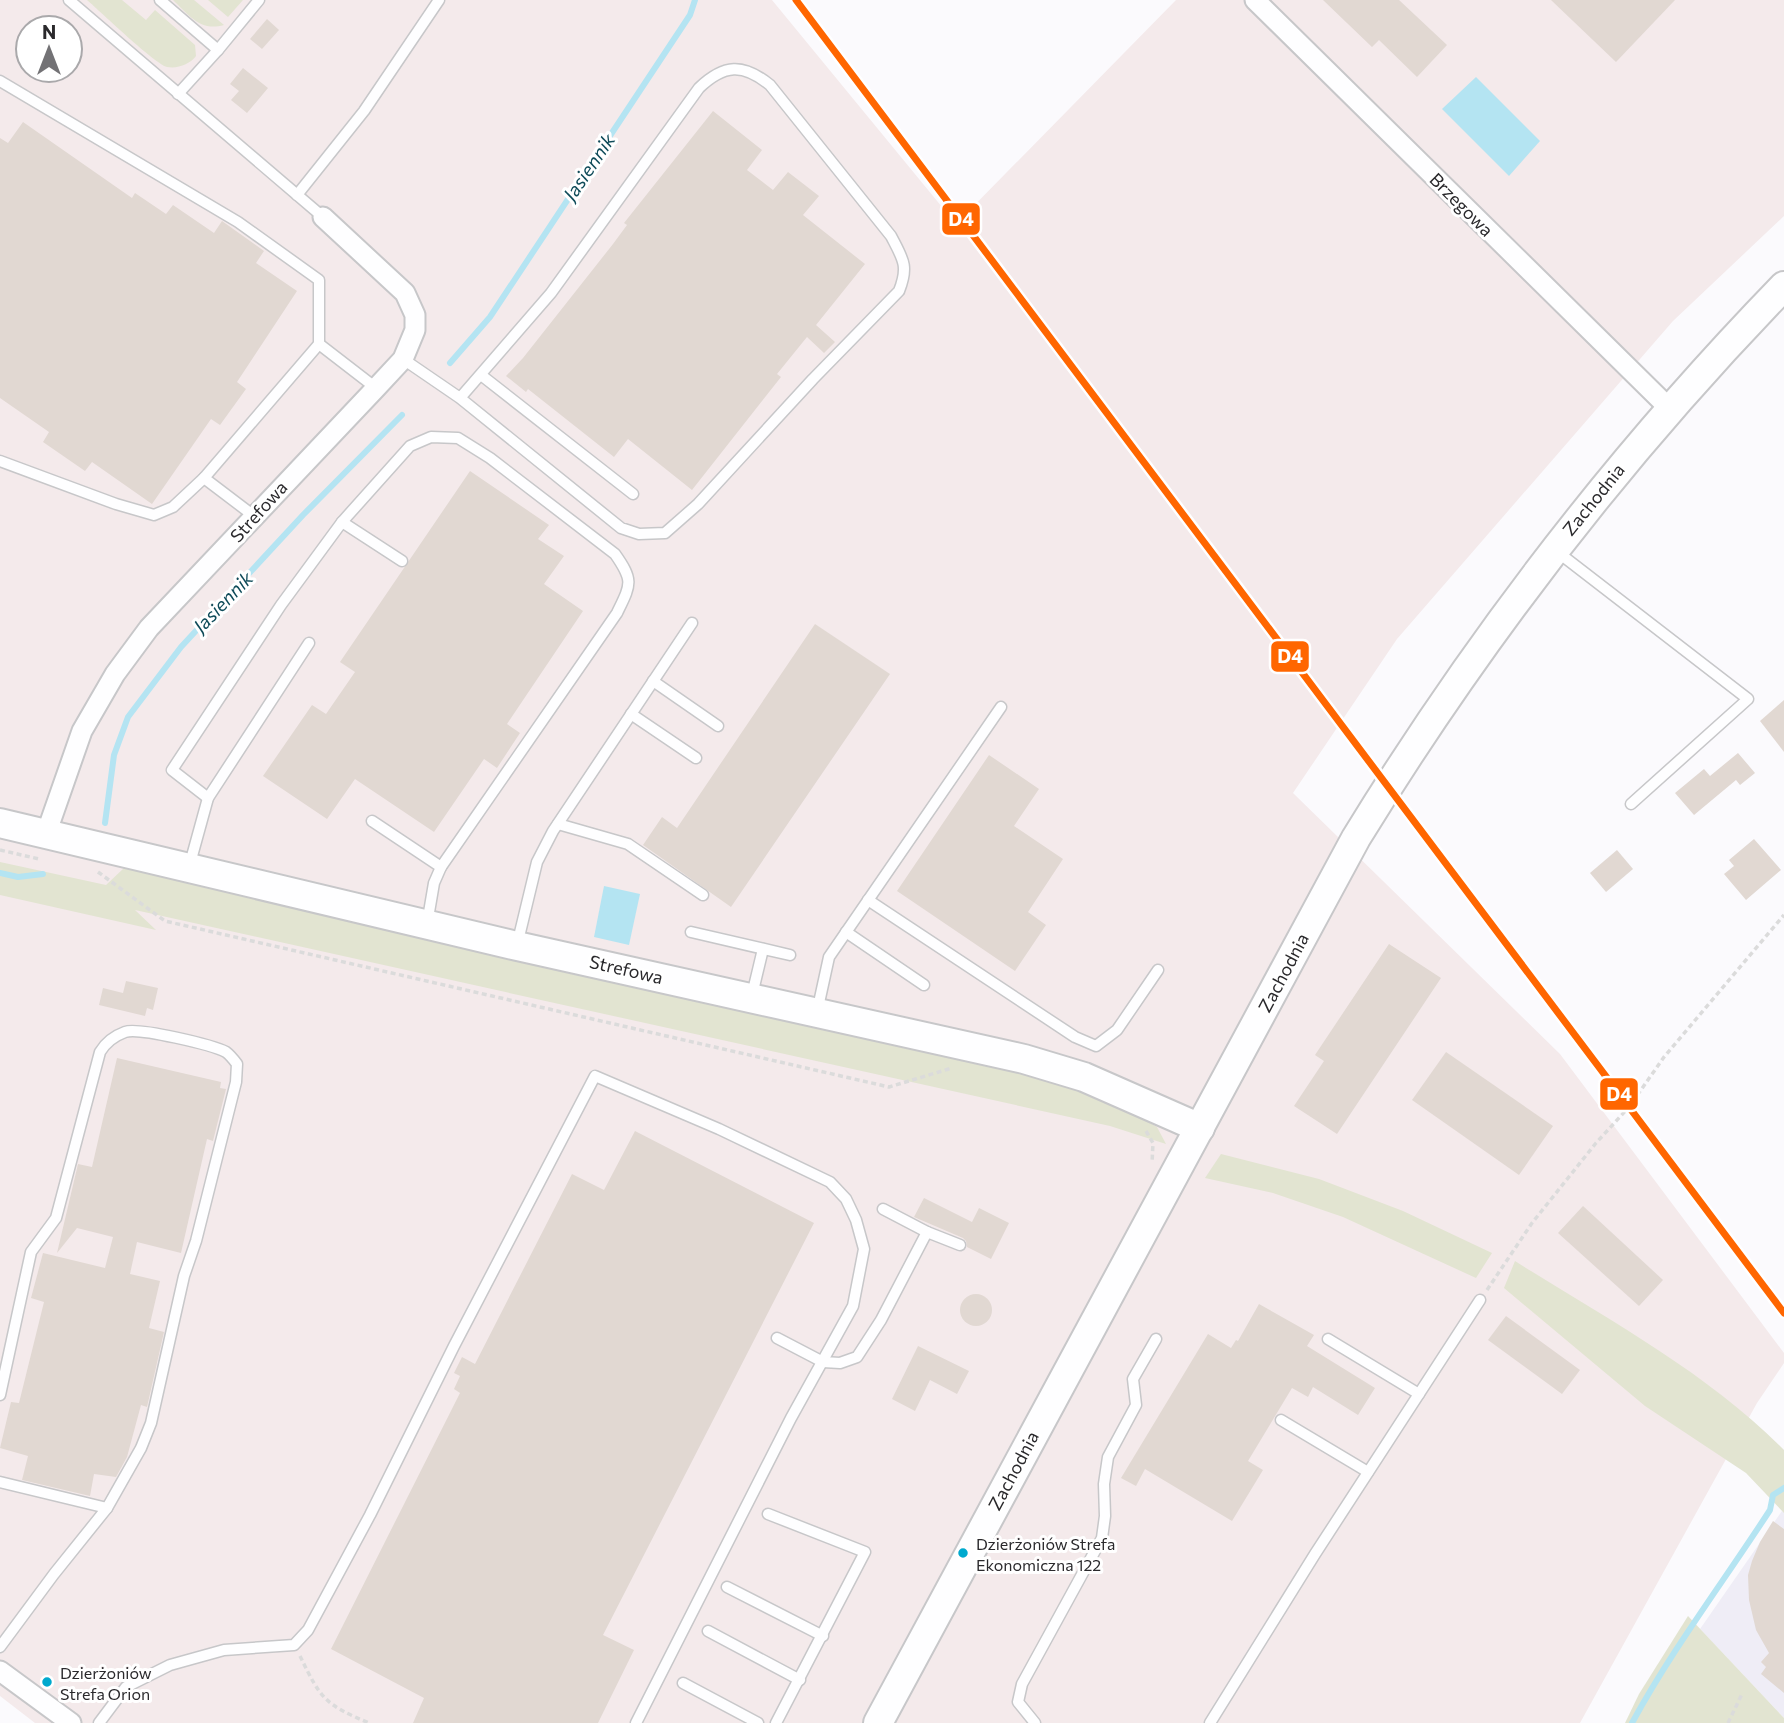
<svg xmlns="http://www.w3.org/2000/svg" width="1784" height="1723" font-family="Commissioner,sans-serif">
<rect width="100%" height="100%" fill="#fbfafd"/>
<polygon fill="#efedf6" points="1784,1508 1784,1718 1700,1629"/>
<path fill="#f4eaeb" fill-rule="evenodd" d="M 0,0 L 772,0 L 956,224 L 1176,0 L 1784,0 L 1784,216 L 1673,321 L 1397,639 L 1293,793 L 1560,1054 L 1784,1353 L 1784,1363 L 1757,1403 L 1580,1723 L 35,1723 L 0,1696 ZM 28,28 L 70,28 L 70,70 L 28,70 Z"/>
<g fill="#e2e4d1">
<path d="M 87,0 L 122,0 L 146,20 L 155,10 L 195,45 L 196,56 C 190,64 178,69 167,67 C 155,64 101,12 87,0 Z"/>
<path d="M 173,0 L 194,0 L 224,25 C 200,32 189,15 173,0 Z"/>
<polygon points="208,0 243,0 228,17"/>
<polygon points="0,862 106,885 124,868 1013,1069 1118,1104 1157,1127 1166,1144 1110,1126 135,910 156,930 0,895"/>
<polygon points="1221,1154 1319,1179 1403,1211 1492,1253 1476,1278 1343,1217 1273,1193 1205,1178"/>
<path d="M 1515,1261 C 1607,1319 1707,1372 1784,1450 L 1784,1513 L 1746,1473 L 1645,1406 L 1504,1288 Z"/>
<polygon points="1688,1616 1784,1718 1784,1723 1625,1723 1639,1694"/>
</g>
<g fill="#b4e4f2">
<polygon points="1476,77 1540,141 1509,176 1442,109"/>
<polygon points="604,886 640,894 629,945 594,937"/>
</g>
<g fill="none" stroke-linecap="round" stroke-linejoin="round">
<g stroke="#b4e4f2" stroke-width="6">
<polyline points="450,363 490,317 690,15 695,0"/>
<polyline points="105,823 114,755 128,717 181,647 303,515 402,415"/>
<polyline points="0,873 18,877 43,874"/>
<path d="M 1632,1723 C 1673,1648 1724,1581 1770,1510 L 1773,1495 L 1784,1488"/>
</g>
</g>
<g fill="#e1d8d2">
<polygon points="1323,0 1399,0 1447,45 1417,77 1379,40 1372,47"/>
<polygon points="1551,0 1675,0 1616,62"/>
<polygon points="267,19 279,30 262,49 250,39"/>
<polygon points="243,68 268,88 247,113 231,100 239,91 230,84"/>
<polygon points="713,111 762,150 747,170 773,190 788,172 819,196 803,215 865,264 816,325 835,342 824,353 807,337 777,374 781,377 692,490 628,439 614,457 528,389 526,392 506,376 523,358 613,244 627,225 624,223"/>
<polygon points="23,122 132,198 135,193 166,214 173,205 214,233 222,221 264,251 256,263 297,291 237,382 246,389 220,425 211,419 152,504 92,462 85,471 43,442 49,432 0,398 0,138 8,143"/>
<polygon points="470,471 549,525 538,539 564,556 544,584 583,611 507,724 520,733 497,768 484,759 434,832 355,779 327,819 263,776 312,705 326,714 355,672 340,662"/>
<polygon points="815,624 890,674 731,907 643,845 662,817 677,828"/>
<polygon points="1784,700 1784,752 1760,721"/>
<polygon points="1738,753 1755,773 1740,785 1736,780 1694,815 1675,793 1704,769 1710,776"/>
<polygon points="989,755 1039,789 1014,826 1063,859 1028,912 1046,925 1015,971 897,891"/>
<polygon points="1754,839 1781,870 1746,900 1724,874 1734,866 1729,860"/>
<polygon points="1617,850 1633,869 1606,892 1590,873"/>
<polygon points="1389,944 1441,978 1337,1134 1294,1106 1324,1061 1315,1055"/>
<polygon points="126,981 158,988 153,1010 147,1008 145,1016 99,1005 103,988 123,993"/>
<polygon points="1446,1052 1553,1126 1519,1175 1412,1100"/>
<polygon points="117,1058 221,1082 220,1088 226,1089 213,1141 207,1139 181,1253 137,1242 130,1274 160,1281 149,1328 164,1332 147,1407 141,1405 127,1457 116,1477 94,1474 90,1496 22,1480 28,1456 0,1448 11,1402 19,1403 44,1302 31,1298 43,1253 105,1268 113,1237 77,1228 57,1253 78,1164 92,1167"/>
<polygon points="635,1131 814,1223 603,1635 634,1650 598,1723 413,1723 424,1698 331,1649 460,1393 454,1389 460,1376 454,1373 462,1357 475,1364 572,1174 604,1190"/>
<polygon points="924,1198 972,1222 979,1208 1009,1223 991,1259 967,1247 966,1241 963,1238 914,1217"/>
<polygon points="1583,1206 1663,1280 1639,1306 1558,1233"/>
<circle cx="976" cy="1310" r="16"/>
<polygon points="1259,1304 1314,1335 1307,1346 1375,1388 1358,1415 1313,1387 1308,1397 1292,1388 1248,1461 1263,1470 1232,1521 1145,1469 1136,1486 1121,1478 1208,1334 1231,1348 1236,1340 1238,1341"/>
<polygon points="1506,1316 1580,1370 1562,1394 1488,1340"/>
<polygon points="918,1346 969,1371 957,1394 930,1380 915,1411 892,1399"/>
<polygon points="1773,1521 1784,1529 1784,1693 1761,1674 1766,1667 1761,1662 1769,1653 1756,1630 1749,1600 1748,1575 1752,1561 1760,1542"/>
</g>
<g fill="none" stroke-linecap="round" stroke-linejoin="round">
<defs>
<g id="lane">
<polyline points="69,0 323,217"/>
<polyline points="160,0 218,50 178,94"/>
<polyline points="218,50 259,0"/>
<polyline points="0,81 238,222 319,280 319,344 204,478 173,507 154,515 116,504 0,461"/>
<polyline points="297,195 364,111 439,0"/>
<polyline points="319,344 376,388"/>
<path d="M 403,359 L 460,398 L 621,528 L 639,534 L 665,533 L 698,504 L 813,379 L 899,291 C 909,266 903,259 891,236 L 770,85 C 743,63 724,64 699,88 L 551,293 L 460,398"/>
<polyline points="481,375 633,494"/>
<polyline points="204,478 254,516"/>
<polyline points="342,522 402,561"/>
<polyline points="1555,550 1748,699 1631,804"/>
<polyline points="653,681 718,726"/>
<polyline points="631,714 696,758"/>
<path d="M 208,798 L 172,770 L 281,605 L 342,522 L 410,446 L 431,437 L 458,438 L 490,458 L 615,554 C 634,581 631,584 617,613 L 441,867 L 434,883 L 427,924"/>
<polyline points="372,821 441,867"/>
<polyline points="558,824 628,844 703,895"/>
<polyline points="189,867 208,798 309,643"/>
<polyline points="868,900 1075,1037 1096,1046 1117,1030 1158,970"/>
<polyline points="691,932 790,955"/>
<polyline points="846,932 924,985"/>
<polyline points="517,945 537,862 553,831 692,623"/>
<polyline points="752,995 763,949"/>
<polyline points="817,1012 829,957 1001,707"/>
<polyline points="927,1232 960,1245"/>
<polyline points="777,1338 823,1362 840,1363 857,1357 881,1320 927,1232 883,1209"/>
<polyline points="1328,1339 1419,1394"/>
<path d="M 0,1395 L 31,1252 L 56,1218 L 100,1052 C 106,1042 114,1036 125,1032 C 138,1027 213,1045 226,1052 C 230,1055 234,1060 237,1064 L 236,1082 L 196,1241 L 184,1276 L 151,1423 L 141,1448 L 107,1508 L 54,1574 L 0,1647"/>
<polyline points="1281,1420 1368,1472"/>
<polyline points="0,1482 107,1508"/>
<polyline points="768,1514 865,1552 776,1723"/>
<polyline points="727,1587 823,1636"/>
<polyline points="708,1631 800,1680"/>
<polyline points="683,1683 758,1723"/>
<polyline points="99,1723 126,1687 170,1665 224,1650 294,1645 308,1630 370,1515 454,1346 595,1076 719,1129 830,1182 846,1199 856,1220 864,1249 853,1306 791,1418 636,1723"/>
<polyline points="1035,1723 1018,1702 1022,1684 1102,1538 1105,1516 1104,1484 1108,1457 1136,1405 1133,1379 1156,1339"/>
<polyline points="1210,1723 1315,1554 1480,1300"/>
</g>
<g id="street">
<polyline points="1255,0 1670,409"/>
<polyline points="46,834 82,731 115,674 149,628 376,388 403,359 415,330 415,315 405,293 323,217"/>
<polyline points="0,1671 71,1723"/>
</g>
<g id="secondary">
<polyline points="0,823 517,946 1024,1059 1084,1077 1200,1128"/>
<path d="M 878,1723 L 1356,838 C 1480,636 1619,456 1784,286"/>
</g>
</defs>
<use href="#lane" stroke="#c7c7c9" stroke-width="13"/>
<use href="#street" stroke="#c7c7c9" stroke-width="23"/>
<use href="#secondary" stroke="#c7c7c9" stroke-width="32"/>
<g stroke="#dbdbdb" stroke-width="3.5" stroke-dasharray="5 3.5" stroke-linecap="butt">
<polyline points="0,850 39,859"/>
<polyline points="98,872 165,921 889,1087 952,1068"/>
<polyline points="1146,1131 1153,1143 1152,1163"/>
<polyline points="1487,1290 1532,1223 1596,1143 1629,1107 1664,1057 1784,915"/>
<path d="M 300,1656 C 321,1699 324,1704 369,1723"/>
<polyline points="1728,1723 1742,1694"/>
</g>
<use href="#lane" stroke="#fefeff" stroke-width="10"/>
<use href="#street" stroke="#fefeff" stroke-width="19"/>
<use href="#secondary" stroke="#fefeff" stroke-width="28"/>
<defs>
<polyline id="rail-1" points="796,0 1784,1313"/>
</defs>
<use href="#rail-1" stroke="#fff" stroke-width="12"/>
<use href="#rail-1" stroke="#f60" stroke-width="7"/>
</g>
<g fill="#00a9ce" stroke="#fff" stroke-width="2.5">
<circle cx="963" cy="1553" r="6"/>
<circle cx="47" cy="1682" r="6"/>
</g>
<g text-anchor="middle" stroke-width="6" stroke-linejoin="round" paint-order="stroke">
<g font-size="16" fill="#2a292c" stroke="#fff" text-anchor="start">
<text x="976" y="1550">Dzierżoniów Strefa<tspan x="976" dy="21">Ekonomiczna 122</tspan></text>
<text x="60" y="1679">Dzierżoniów<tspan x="60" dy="21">Strefa Orion</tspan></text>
</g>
<g font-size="18" fill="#2a292c" stroke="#fff">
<text transform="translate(1461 205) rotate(45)" y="6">Brzegowa</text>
<text transform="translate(1594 500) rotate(-51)" y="6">Zachodnia</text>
<text transform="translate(259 512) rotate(-48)" y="6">Strefowa</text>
<text transform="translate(626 970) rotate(13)" y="6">Strefowa</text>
<text transform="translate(1284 973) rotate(-62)" y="6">Zachodnia</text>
<text transform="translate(1014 1471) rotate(-62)" y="6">Zachodnia</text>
</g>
<g font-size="19" font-style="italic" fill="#0f4b59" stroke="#fff">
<text transform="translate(589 167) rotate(-56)" y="7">Jasiennik</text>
<text transform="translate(223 602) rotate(-46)" y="7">Jasiennik</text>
</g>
</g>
<g stroke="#fff" stroke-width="2.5">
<rect x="941" y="202" width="40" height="34" rx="7" fill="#f60"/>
<rect x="1270" y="640" width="40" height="33" rx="7" fill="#f60"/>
<rect x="1599" y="1077" width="40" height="34" rx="7" fill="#f60"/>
</g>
<g font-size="19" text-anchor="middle" font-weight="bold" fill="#fff">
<text x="961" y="226">D4</text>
<text x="1290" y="663">D4</text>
<text x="1619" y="1101">D4</text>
</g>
<g transform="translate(49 49)"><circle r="33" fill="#ffffff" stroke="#aaa9ab" stroke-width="2"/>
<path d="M0-5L12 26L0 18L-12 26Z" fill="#737275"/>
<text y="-10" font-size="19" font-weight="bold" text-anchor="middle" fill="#2a292c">N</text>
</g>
</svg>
